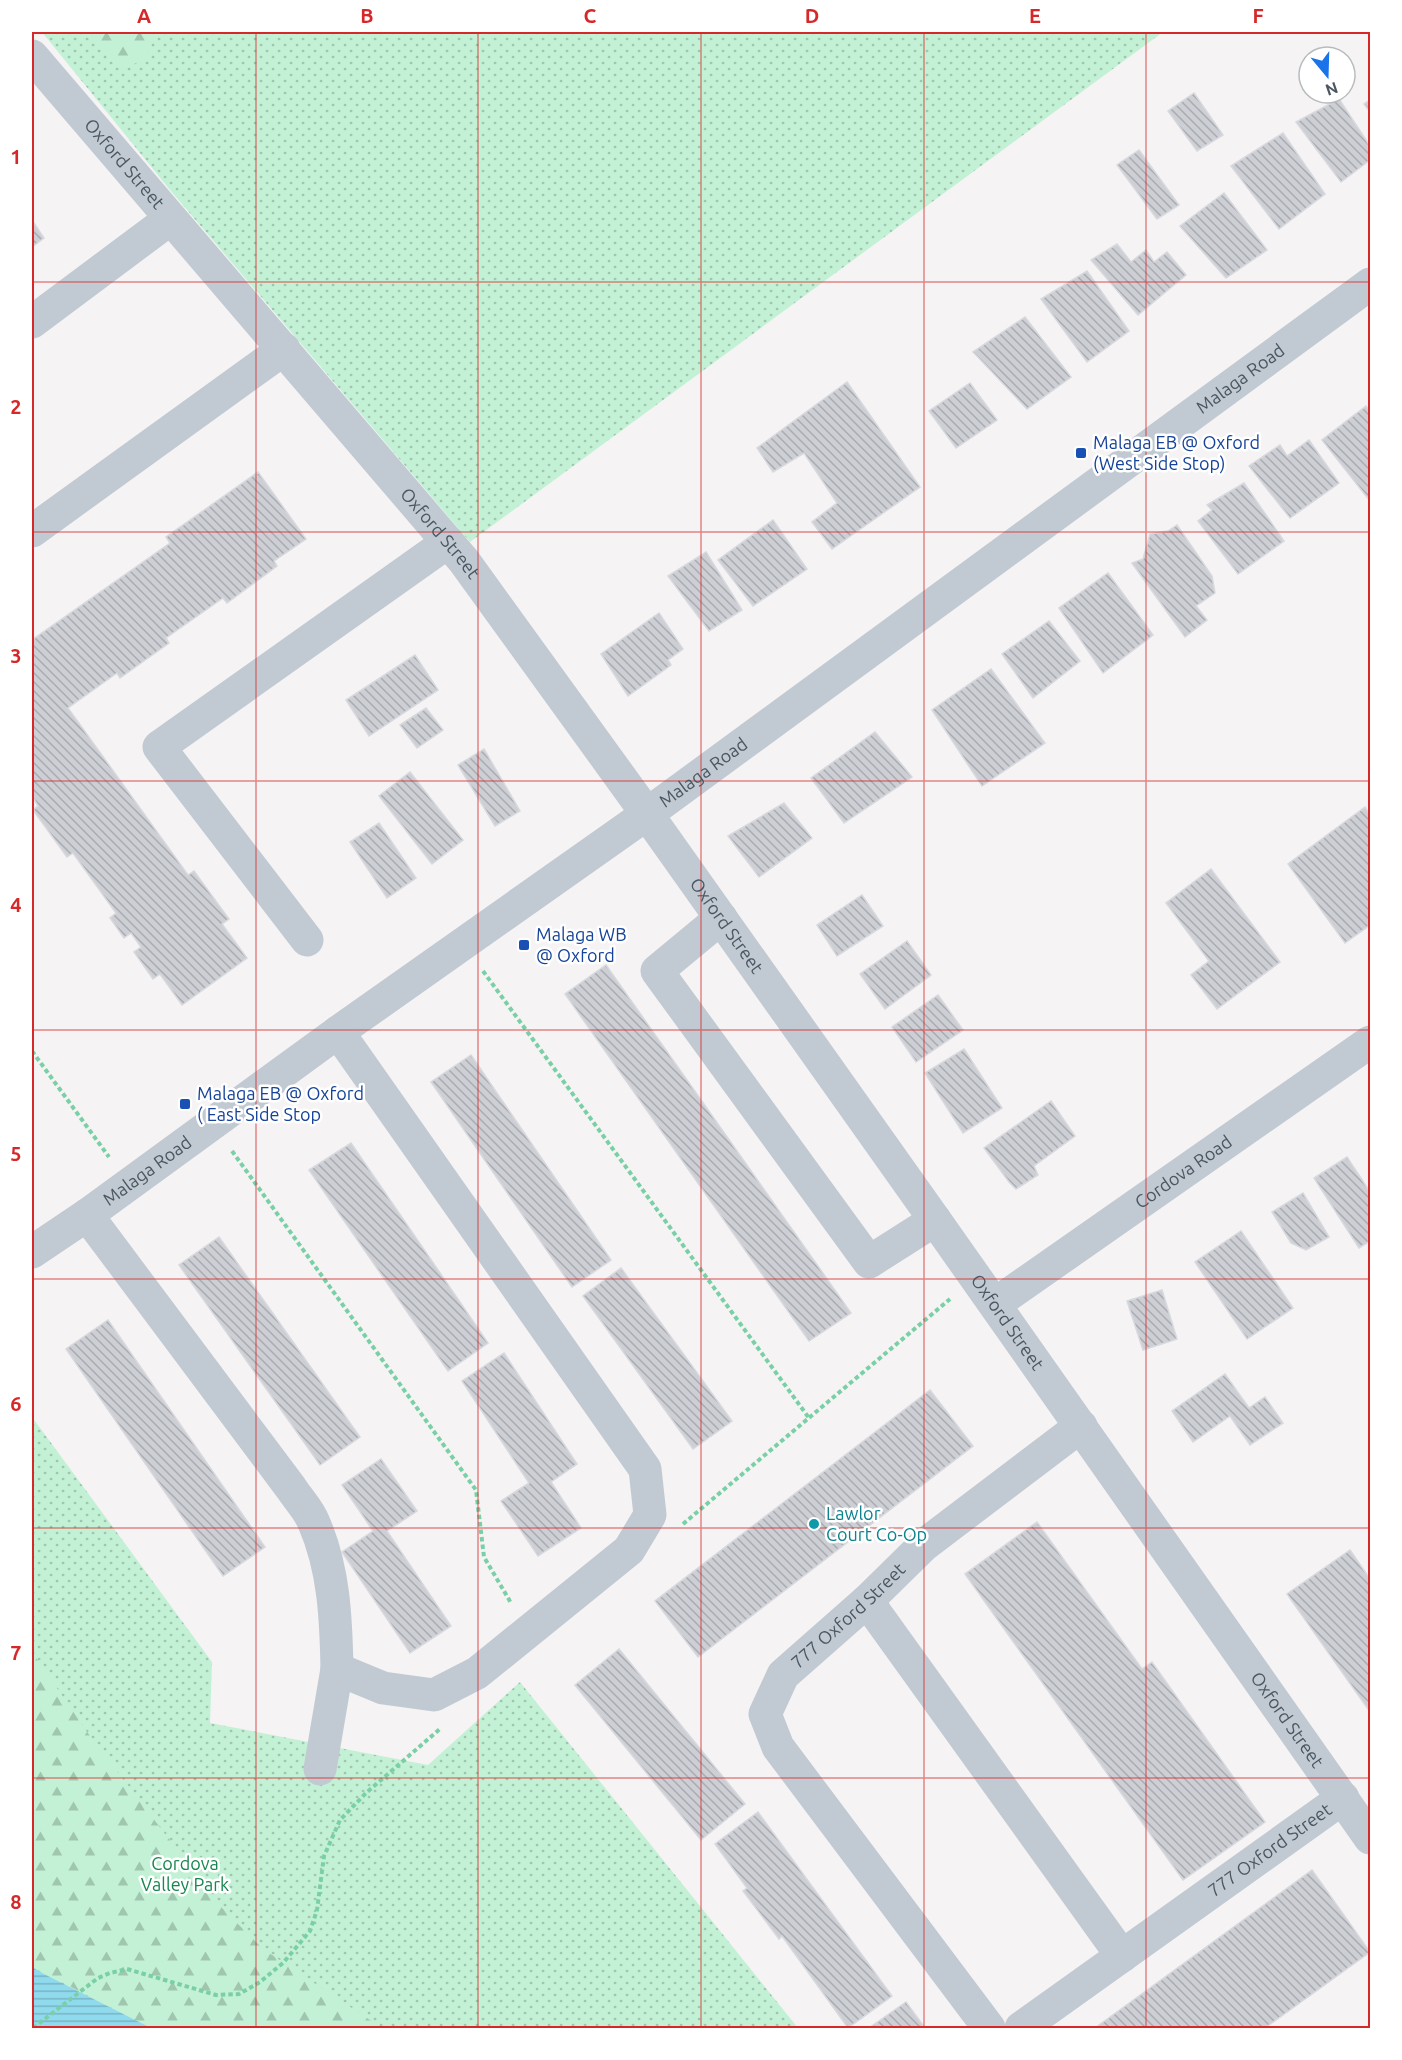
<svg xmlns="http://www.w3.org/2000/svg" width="1402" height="2060" font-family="Ubuntu,sans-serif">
<defs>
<pattern id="grass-dots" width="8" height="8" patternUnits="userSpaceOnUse" patternTransform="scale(1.5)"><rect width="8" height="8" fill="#c3f1d5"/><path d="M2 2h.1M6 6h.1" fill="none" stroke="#a0c6b0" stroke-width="1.8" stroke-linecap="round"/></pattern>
<pattern id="forest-firs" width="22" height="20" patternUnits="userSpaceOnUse" patternTransform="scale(1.5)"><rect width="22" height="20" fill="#c3f1d5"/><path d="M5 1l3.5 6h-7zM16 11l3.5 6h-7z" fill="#a0c6b0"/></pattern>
<pattern id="water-rules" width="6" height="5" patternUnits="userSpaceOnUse" patternTransform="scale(1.5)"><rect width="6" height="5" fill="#90daee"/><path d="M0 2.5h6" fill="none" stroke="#78b4c4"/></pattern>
<pattern id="building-back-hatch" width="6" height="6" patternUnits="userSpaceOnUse" patternTransform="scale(1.5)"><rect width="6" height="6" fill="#cdcfd5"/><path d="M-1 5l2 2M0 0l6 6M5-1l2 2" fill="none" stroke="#a8abb0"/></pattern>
</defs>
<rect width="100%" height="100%" fill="#f5f3f3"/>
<g fill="url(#grass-dots)">
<polygon points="42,32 1163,32 470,542 170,190"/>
<polygon points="32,1417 212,1662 210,1723 428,1765 520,1682 798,2028 32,2028"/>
</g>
<g fill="url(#forest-firs)">
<polygon points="91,32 154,32 147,57 125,69 98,42"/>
<polygon points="32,1652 90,1736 221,1907 263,1949 382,2028 151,2028 32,1967"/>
</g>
<polygon fill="url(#water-rules)" points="32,1967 44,1974 151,2028 32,2028"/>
<g fill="url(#building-back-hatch)" stroke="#d7d9de" stroke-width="1.5">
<polygon points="1194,93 1223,135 1197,151 1168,111"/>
<polygon points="1339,99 1370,146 1370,160 1341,182 1296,122"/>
<polygon points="1370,100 1370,112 1364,104"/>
<polygon points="1283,133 1325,194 1279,229 1231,166"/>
<polygon points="1139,150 1179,205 1157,219 1117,165"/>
<polygon points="1224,193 1267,250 1226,278 1180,226"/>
<polygon points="32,220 44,238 32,247"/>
<polygon points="1117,244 1131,262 1146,250 1154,262 1167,252 1186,275 1138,315 1091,260"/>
<polygon points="1087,271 1129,331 1087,362 1041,299"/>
<polygon points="1025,317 1071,377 1027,409 973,352"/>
<polygon points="847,382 920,487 832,549 812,522 837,503 804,453 773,472 757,448"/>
<polygon points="970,383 997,420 956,448 929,411"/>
<polygon points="1366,406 1370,411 1370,501 1322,440"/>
<polygon points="1309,440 1339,483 1290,518 1249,466 1280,445 1287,456"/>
<polygon points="258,472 306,539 274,561 277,566 227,603 223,598 166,638 169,643 120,678 117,673 68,708 188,875 194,871 229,919 222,924 247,958 182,1005 160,974 153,979 134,952 141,947 131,933 124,938 110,918 116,913 73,853 67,857 33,810 38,806 32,796 32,640 170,543 166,537"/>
<polygon points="1244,483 1284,541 1238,574 1198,521 1212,510 1207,505"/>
<polygon points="773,520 807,569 753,606 718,560"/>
<polygon points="1177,525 1212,576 1215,593 1196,606 1207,620 1185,637 1132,563 1143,559 1150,534 1168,531"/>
<polygon points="706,552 742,610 709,631 668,576"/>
<polygon points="1108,573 1153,635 1103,673 1059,608"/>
<polygon points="659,613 683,649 668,660 671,665 628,696 601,654"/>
<polygon points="1049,621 1080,661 1033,698 1002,654"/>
<polygon points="415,655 438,690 369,736 346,700"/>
<polygon points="991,669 1045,743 982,786 932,710"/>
<polygon points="426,708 443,730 417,748 400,725"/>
<polygon points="875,732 912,777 844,823 811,778"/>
<polygon points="484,749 520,811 495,826 458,765"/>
<polygon points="410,772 463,840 432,864 379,796"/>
<polygon points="784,803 812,838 759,877 728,836"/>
<polygon points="1365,807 1370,815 1370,925 1345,943 1288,864"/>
<polygon points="379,823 416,878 387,898 350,842"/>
<polygon points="1211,869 1280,962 1217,1009 1191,975 1209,961 1166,903"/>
<polygon points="862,895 883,926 837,956 817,925"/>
<polygon points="907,941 931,975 885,1009 860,974"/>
<polygon points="606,965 851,1313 809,1341 565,994"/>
<polygon points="938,995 963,1030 916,1062 892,1027"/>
<polygon points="964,1049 1002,1108 963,1133 925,1073"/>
<polygon points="471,1055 611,1260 572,1287 431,1082"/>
<polygon points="1051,1101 1075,1136 1034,1166 1038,1175 1016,1189 1009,1182 984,1148"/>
<polygon points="351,1143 488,1343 448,1371 309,1170"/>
<polygon points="1347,1157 1370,1192 1370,1241 1359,1248 1314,1178"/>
<polygon points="1303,1193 1329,1237 1306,1250 1291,1243 1272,1212"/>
<polygon points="1241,1231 1293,1308 1247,1339 1195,1262"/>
<polygon points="219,1237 360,1437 320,1465 179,1265"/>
<polygon points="621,1268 732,1421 693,1449 583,1296"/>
<polygon points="1162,1290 1177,1339 1143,1350 1127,1301"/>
<polygon points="108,1320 265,1547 223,1576 66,1349"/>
<polygon points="504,1353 577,1464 551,1482 581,1528 538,1556 501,1501 529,1483 462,1381"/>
<polygon points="1225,1374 1249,1408 1265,1397 1283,1423 1250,1445 1230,1416 1193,1442 1172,1411"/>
<polygon points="930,1390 973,1446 698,1657 655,1601"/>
<polygon points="381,1459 417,1511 387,1531 451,1626 410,1653 342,1552 373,1531 342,1485"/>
<polygon points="1037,1522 1142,1669 1152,1662 1265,1822 1183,1880 965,1574"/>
<polygon points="1350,1550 1370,1579 1370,1712 1287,1594"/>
<polygon points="619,1649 745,1804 701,1840 575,1685"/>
<polygon points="758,1812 892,1996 848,2028 782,1936 779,1939 743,1891 747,1888 715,1844"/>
<polygon points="1312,1870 1370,1952 1265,2028 1095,2028"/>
<polygon points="906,2002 925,2028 869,2028"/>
</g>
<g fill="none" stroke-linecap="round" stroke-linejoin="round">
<g stroke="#7ad0a6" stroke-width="4" stroke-dasharray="4.5 3" stroke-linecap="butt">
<polyline points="483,971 809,1418"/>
<polyline points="32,1051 109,1157"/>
<polyline points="232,1151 476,1490 484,1557 511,1603"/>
<polyline points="683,1524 950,1299"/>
<polyline points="33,2028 98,1978 110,1973 127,1969 216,1995 239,1994 260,1982 283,1963 310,1931 317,1910 324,1856 340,1820 366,1793 441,1728"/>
</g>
<g stroke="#c1cad2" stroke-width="33">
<path id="s1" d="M 32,56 L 464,561 L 647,814 L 935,1220 L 1370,1838"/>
<polyline points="32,322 170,219"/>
<polyline points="32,531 284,349"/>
<polyline points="721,918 657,971 869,1262 935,1220"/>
<polyline points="307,940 159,747 448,542"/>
<path d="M 87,1215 L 291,1488 C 298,1499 309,1510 314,1523 C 334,1569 336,1618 337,1669"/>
<path id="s2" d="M 32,1252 L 87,1215 L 338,1032 L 647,814 L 1370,284"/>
<path id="s3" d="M 995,1304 L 1370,1042"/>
<polyline points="867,1601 1122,1956"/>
<polyline points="320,1769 337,1669 383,1688 434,1695 477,1673 629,1550 650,1515 645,1469 338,1032"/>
<path id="s4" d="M 989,2028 L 778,1747 L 765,1714 L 783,1675 L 867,1601 L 924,1545 L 1081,1426"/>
<path id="s5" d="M 1021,2028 L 1343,1798"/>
</g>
</g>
<path fill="none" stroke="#d62828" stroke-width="1.5" stroke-opacity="0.55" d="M 256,32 L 256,2028M 478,32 L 478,2028M 701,32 L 701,2028M 924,32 L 924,2028M 1146,32 L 1146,2028M 32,282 L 1370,282M 32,532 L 1370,532M 32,781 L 1370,781M 32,1030 L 1370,1030M 32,1279 L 1370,1279M 32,1528 L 1370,1528M 32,1778 L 1370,1778"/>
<g fill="#1a4fb4" stroke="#fff" stroke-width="2">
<rect x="1075" y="447" width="12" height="12" rx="3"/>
<rect x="518" y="939" width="12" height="12" rx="3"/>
<rect x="179" y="1098" width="12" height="12" rx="3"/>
</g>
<circle fill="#0f9aa8" stroke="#fff" stroke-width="2" cx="814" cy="1524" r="6"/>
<g text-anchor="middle" stroke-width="5" stroke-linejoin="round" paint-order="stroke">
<g font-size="18" fill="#4a5661" stroke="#fff">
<text dy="6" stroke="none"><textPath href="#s1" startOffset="142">Oxford Street</textPath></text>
<text dy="6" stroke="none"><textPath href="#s2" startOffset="1491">Malaga Road</textPath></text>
<text dy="6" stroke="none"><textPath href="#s1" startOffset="628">Oxford Street</textPath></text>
<text dy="6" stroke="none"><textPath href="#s2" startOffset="825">Malaga Road</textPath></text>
<text dy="6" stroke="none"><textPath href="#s1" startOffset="1114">Oxford Street</textPath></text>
<text dy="6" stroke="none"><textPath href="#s2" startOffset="141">Malaga Road</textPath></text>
<text dy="6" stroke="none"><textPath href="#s3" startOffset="230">Cordova Road</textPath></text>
<text dy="6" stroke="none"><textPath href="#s1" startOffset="1600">Oxford Street</textPath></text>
<text dy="6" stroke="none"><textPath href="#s4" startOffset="518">777 Oxford Street</textPath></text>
<text dy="6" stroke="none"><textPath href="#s1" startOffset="2086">Oxford Street</textPath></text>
<text dy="6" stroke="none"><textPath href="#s5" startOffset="306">777 Oxford Street</textPath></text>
</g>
<g font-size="18" fill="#164399" stroke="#fff" text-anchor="start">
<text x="1093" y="449">Malaga EB @ Oxford<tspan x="1093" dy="21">(West Side Stop)</tspan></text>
<text x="536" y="941">Malaga WB<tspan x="536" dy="21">@ Oxford</tspan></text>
<text x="197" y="1100">Malaga EB @ Oxford<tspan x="197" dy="21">( East Side Stop</tspan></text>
</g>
<g font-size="18" fill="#0d838f" stroke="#fff" text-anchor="start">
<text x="826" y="1520">Lawlor<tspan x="826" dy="21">Court Co-Op</tspan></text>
</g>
<g font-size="18" fill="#17864f" stroke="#fff">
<text x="185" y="1870">Cordova<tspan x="185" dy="21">Valley Park</tspan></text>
</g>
</g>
<rect width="1402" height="2060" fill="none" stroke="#ffffff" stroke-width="66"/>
<g transform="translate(1327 75) rotate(161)"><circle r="28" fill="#ffffff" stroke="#b7bbc0" stroke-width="1.5"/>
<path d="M0-4.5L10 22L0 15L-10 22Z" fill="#1a73e8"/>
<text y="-9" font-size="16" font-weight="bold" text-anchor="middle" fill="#4a5661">N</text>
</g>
<rect x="33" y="33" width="1336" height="1994" fill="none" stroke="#d62828" stroke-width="2"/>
<g font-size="20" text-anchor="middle" font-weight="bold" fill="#d62828">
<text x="144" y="23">A</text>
<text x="367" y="23">B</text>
<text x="590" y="23">C</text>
<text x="812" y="23">D</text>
<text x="1035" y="23">E</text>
<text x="1258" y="23">F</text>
<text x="16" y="164">1</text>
<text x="16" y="414">2</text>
<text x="16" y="663">3</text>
<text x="16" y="912">4</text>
<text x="16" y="1161">5</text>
<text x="16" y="1411">6</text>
<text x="16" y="1660">7</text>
<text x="16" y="1909">8</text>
</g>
</svg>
